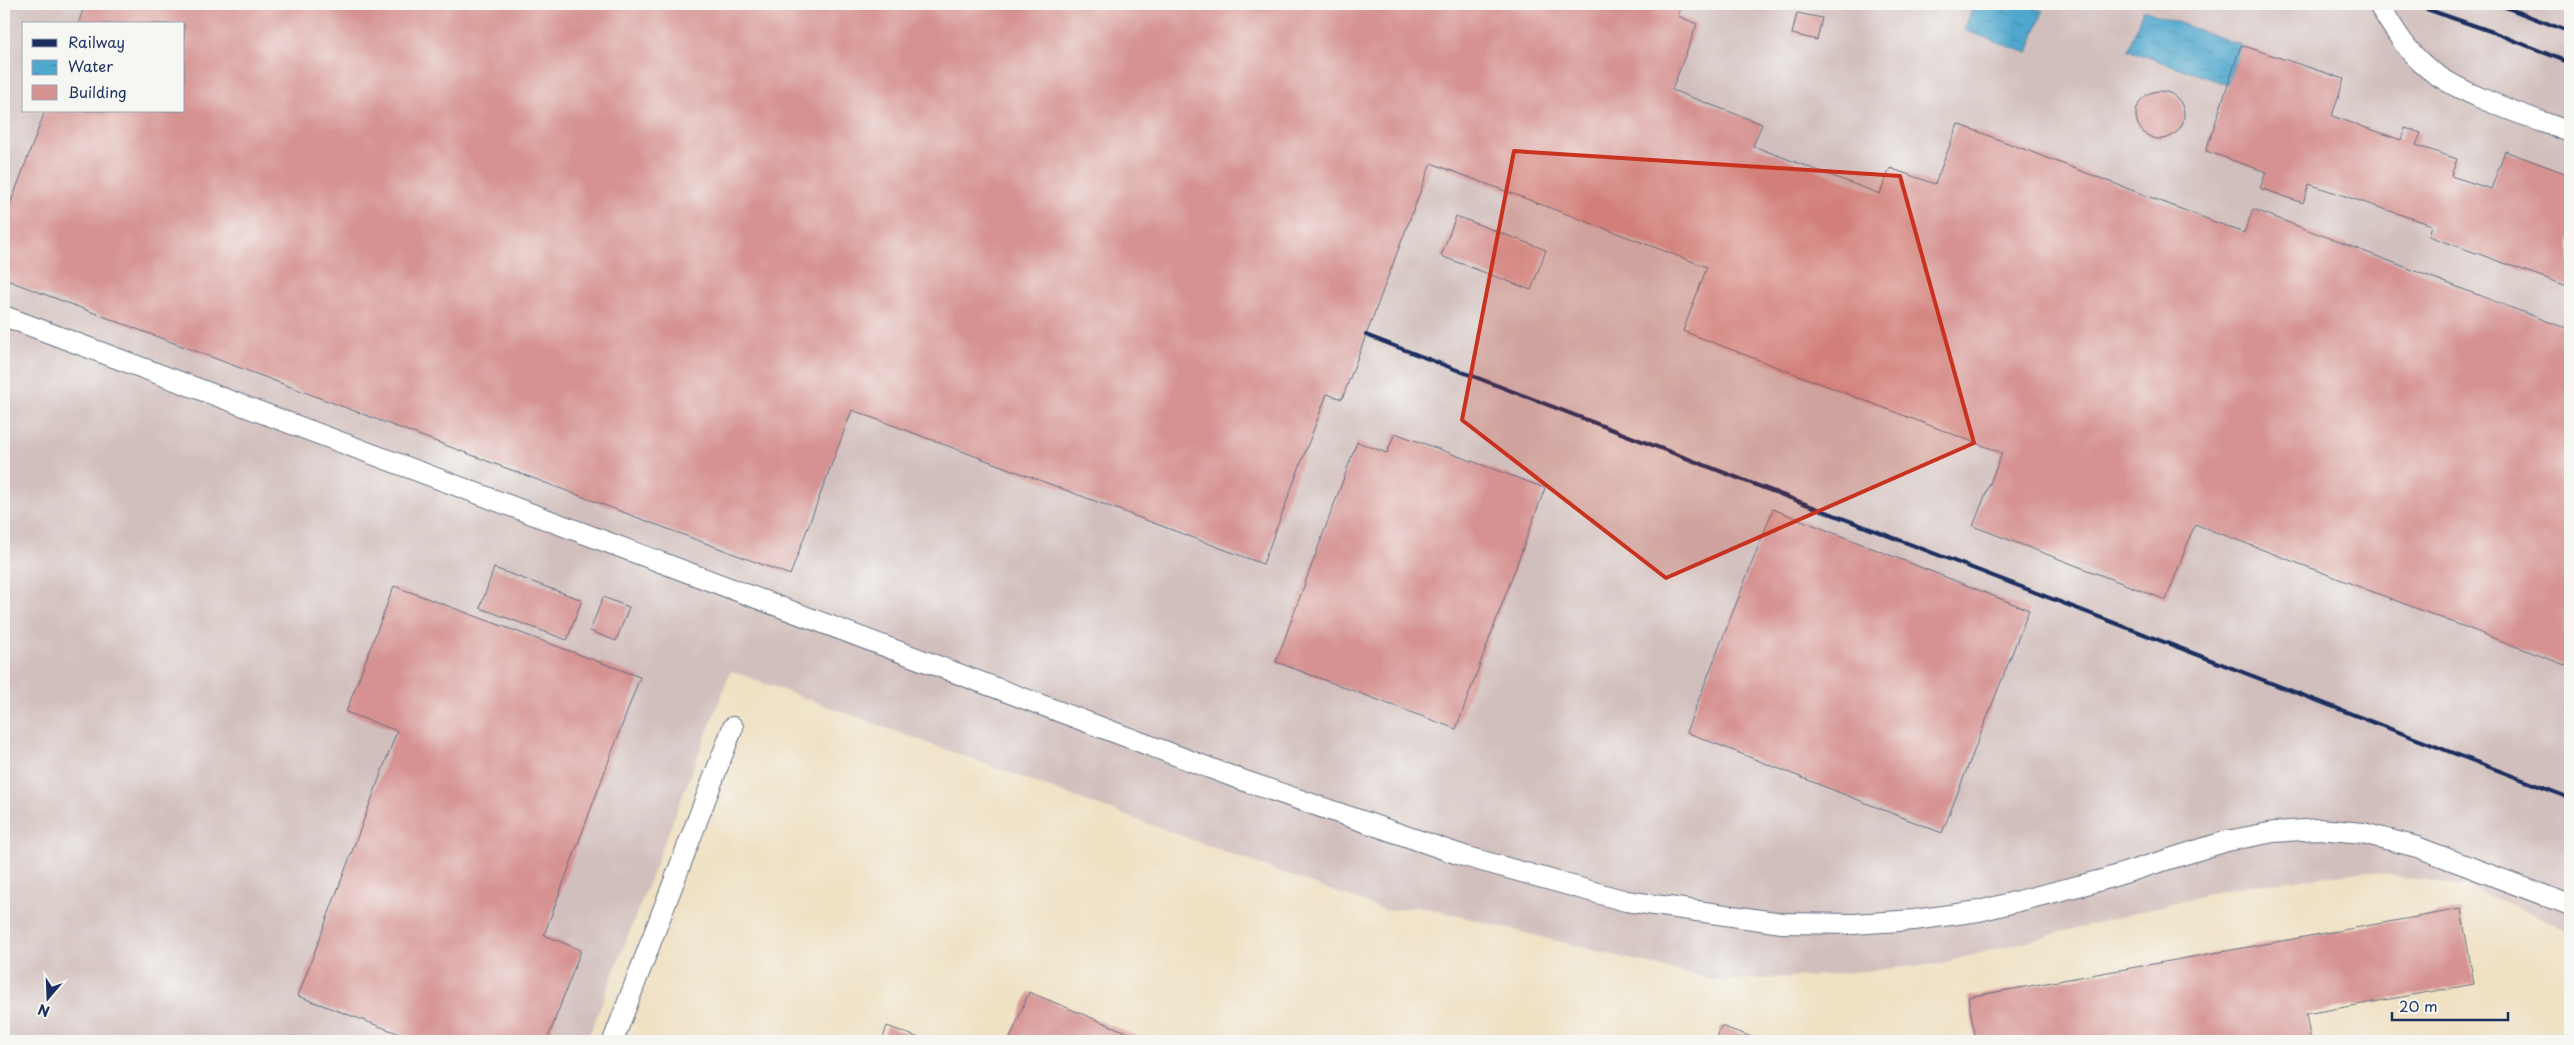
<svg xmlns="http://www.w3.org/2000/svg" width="2574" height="1045" font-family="'Playpen Sans',sans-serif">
<defs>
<pattern id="water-ripples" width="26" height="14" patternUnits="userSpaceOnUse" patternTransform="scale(1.25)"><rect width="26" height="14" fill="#50a7cd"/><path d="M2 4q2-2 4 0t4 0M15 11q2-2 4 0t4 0" fill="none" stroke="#4288aa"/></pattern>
</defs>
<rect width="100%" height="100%" fill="#f6f6f2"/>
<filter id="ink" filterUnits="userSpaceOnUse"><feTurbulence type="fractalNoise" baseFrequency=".02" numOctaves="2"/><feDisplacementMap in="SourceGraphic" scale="10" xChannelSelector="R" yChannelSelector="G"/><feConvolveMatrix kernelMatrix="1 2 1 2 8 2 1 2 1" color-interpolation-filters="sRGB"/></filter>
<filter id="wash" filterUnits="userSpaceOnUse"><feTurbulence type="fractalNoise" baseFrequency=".0096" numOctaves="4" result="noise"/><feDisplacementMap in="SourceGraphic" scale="20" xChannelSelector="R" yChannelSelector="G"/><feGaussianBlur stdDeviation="1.12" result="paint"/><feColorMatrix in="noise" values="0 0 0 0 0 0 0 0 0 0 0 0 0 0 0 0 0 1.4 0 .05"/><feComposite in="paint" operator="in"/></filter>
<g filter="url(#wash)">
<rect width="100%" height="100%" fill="#efe1c3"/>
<path fill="#d1bfbd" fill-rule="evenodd" d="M 4,4 L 2570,4 L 2570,930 L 2473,889 L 2368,871 L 2232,888 L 1938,964 L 1812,976 L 1717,981 L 1419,906 L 1387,911 L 731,671 L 587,1041 L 4,1041 ZM 24,24 L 184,24 L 184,111 L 24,111 Z"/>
<g fill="url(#water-ripples)" stroke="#366b96">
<polygon points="1974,4 2022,4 2043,11 2028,53 1964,30"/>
<polygon points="2143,10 2241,45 2228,85 2128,50"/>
</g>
<g id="blocks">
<g fill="#d59291">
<polygon points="85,4 1683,4 1678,16 1697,24 1672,90 1762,124 1753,146 1880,194 1890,168 1935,184 1958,124 2244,233 2253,209 2570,330 2570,667 2195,524 2166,600 1973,526 2002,453 1683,331 1707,267 1431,163 1342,399 1327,394 1263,564 852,410 790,575 4,279 4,221 45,111 184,111 184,24 78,24"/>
<polygon points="1797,13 1822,18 1817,40 1792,34"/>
<polygon points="2241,45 2344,79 2332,116 2401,140 2405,128 2421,133 2416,145 2457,159 2451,176 2491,189 2505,151 2570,175 2570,287 2429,236 2432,225 2309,184 2303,203 2260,188 2266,172 2206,151"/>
<circle cx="2160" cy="115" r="24"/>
<polygon points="1456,216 1546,250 1531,290 1441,256"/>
<polygon points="1395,433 1545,488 1456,729 1276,662 1357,442 1387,453"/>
<polygon points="1773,509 2029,610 1942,833 1686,732"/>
<polygon points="494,568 582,600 567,640 480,608"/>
<polygon points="394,586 640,677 544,935 581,950 547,1041 419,1041 298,996 397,731 346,712"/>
<polygon points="603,597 629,607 616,641 590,631"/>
<polygon points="2461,909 2474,984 2306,1014 2311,1041 1976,1041 1968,997"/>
<polygon points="1029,992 1148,1041 1009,1041"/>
<polygon points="887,1026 927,1041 882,1041"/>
<polygon points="1721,1026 1763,1041 1716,1041"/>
<polygon points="2570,1031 2570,1041 2558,1041"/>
</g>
</g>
</g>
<g filter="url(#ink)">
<use href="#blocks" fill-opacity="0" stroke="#656d81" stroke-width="1"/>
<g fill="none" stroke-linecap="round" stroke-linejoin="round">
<defs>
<g id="lane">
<path d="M 2378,4 C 2392,25 2404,48 2424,65 C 2454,93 2530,117 2570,132"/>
<polyline points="4,316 1239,779 1464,856 1626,901 1782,923 1854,924 1914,920 1979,911 2102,880 2227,841 2274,832 2319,829 2363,833 2417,847 2570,905"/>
<polyline points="613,1041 733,727"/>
</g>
</defs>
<use href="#lane" stroke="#656d81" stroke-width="22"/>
<use href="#lane" stroke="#fff" stroke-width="20"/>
<g stroke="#1b2f5e" stroke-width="4">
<polyline points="2412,4 2493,32 2570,63"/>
<polyline points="2497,4 2570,32"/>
<polyline points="1795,5 1800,4"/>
<polyline points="1366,335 2570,798"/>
</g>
</g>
</g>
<path fill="#c8321e" fill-opacity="0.2" stroke="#c8321e" stroke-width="4" stroke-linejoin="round" d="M 1514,151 L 1900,176 L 1974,443 L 1666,578 L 1462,420 Z"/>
<rect width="2574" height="1045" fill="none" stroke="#f6f6f2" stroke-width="20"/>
<rect x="22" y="22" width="162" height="90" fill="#f6f6f2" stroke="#9ea6b7"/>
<rect x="32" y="39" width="25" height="8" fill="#1b2f5e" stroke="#9ea6b7"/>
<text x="68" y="48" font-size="15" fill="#1b2f5e">Railway</text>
<rect x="32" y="60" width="25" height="15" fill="url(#water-ripples)" stroke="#9ea6b7"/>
<text x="68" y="72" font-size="15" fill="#1b2f5e">Water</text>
<rect x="32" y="85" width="25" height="15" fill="#d59291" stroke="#9ea6b7"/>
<text x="68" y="98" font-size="15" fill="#1b2f5e">Building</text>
<g transform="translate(48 998) rotate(199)" stroke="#f6f6f2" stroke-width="4" paint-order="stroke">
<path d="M0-4L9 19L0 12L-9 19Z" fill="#1b2f5e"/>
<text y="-8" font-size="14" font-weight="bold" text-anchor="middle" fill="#1b2f5e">N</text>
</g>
<path d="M2392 1012v8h116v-8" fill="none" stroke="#1b2f5e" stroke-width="2.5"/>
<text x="2399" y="1012" font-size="15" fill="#1b2f5e" stroke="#f6f6f2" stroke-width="4" paint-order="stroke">20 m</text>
</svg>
